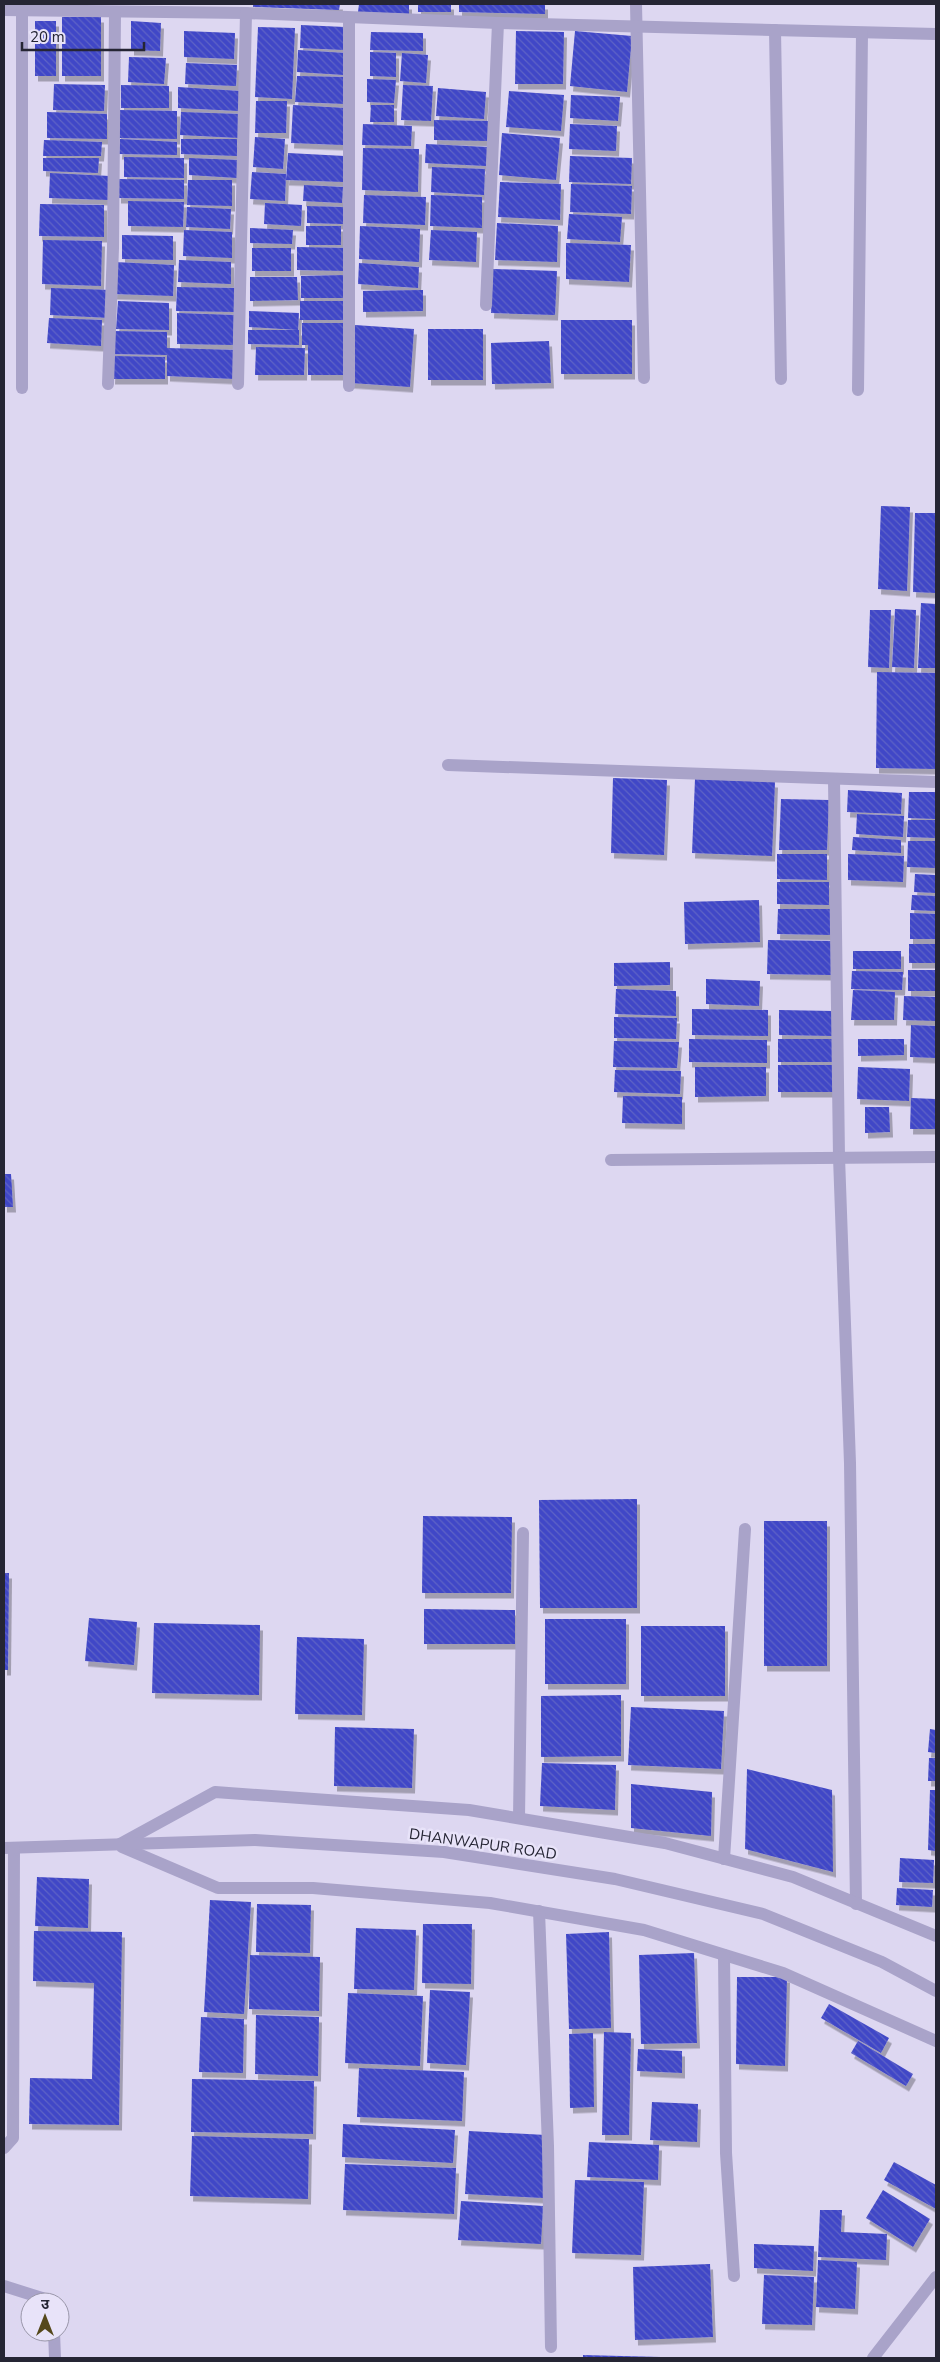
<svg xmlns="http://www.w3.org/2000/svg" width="940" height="2362" font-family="'Nunito Sans','Noto Sans Devanagari',sans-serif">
<defs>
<pattern id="building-back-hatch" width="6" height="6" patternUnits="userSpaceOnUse" patternTransform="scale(1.25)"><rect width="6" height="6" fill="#3f46c7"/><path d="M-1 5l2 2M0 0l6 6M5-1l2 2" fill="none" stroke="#5f64c6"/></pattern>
<filter id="shadow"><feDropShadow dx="3" dy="5.5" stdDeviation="0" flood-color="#0004"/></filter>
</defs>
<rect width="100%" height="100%" fill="#ddd7f1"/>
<g fill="url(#building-back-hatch)" filter="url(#shadow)">
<polygon points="253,4 340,4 339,10 253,7"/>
<polygon points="359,4 409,4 409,14 358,12"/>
<rect x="418" y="4" width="33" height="8"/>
<polygon points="459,4 545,4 545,14 459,12"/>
<rect x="62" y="17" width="39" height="59"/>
<rect x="35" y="21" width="21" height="55"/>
<polygon points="131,21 161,23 160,51 131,50"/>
<polygon points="301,25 345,27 344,50 300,48"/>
<polygon points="258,27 295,28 292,99 255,97"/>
<polygon points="184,31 235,33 234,59 184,57"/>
<polygon points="516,31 564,32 563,84 515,84"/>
<polygon points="575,31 632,36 627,92 570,86"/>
<polygon points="371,32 423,33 423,51 370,50"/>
<polygon points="298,50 345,53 344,75 297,72"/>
<polygon points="370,52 396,53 396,77 370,76"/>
<polygon points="402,53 428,55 426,83 400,81"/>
<polygon points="129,57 166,58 164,84 128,82"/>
<polygon points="186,63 237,65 236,86 185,84"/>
<polygon points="297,76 346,77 346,104 295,102"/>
<polygon points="367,79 396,80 394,103 367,102"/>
<polygon points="54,84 105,85 104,111 53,110"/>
<polygon points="121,85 169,86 169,108 121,108"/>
<polygon points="403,85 433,86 431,121 401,120"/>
<polygon points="178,87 240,91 239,111 178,108"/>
<polygon points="438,88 486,92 484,119 436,116"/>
<polygon points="509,91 564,95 561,131 506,127"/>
<polygon points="571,95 620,97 618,121 570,118"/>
<polygon points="256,101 287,101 286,133 255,133"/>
<polygon points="293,105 345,108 343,145 291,143"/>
<polygon points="371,105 394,105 394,122 370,122"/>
<polygon points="118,110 177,111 177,139 118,138"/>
<polygon points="47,112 107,114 107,139 47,138"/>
<polygon points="181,112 240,114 239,138 180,135"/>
<polygon points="434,120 488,121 488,141 434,140"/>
<polygon points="363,124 412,126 411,146 362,145"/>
<polygon points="570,124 617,126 616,151 569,149"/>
<polygon points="502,133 560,138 556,180 499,175"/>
<polygon points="255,137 285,139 283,169 253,167"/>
<polygon points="120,139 177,142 177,155 119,154"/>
<polygon points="181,139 237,139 237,156 181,154"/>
<polygon points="44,140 102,142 101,156 43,156"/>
<polygon points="426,144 488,147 486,166 425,163"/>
<polygon points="363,148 419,149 418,192 362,190"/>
<polygon points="288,153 345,156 344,182 286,180"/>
<polygon points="570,156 632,158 631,184 569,182"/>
<polygon points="124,157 184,158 184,178 124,177"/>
<polygon points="43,158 99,158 98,173 43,171"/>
<polygon points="189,158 238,160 237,178 189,175"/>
<polygon points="432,167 485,169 484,195 431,192"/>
<polygon points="252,172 286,174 285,201 250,199"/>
<polygon points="50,173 110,176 109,200 49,198"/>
<polygon points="118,179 184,180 184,199 118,198"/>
<polygon points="188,180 232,180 232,206 187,205"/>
<polygon points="500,182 561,184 560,220 498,217"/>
<polygon points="571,184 632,186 631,214 570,212"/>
<polygon points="304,185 343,187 342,203 303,201"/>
<polygon points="364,195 426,197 425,225 363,223"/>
<polygon points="431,195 482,197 482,228 430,226"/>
<polygon points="128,201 184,202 183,227 128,226"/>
<polygon points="265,203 302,205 301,226 264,224"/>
<polygon points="40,204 104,205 104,237 39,236"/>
<polygon points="307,206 343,207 343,224 307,223"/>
<polygon points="187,207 231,209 230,229 186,227"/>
<polygon points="569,214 622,217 620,242 567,239"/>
<polygon points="497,223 558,226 557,262 495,260"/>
<rect x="306" y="226" width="35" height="19"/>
<polygon points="360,226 420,229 419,262 359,259"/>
<polygon points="250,228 293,230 292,244 250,243"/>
<polygon points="184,230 232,232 232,258 183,256"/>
<polygon points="431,230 477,232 476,262 429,260"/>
<polygon points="122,235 173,236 173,260 122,259"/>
<polygon points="43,240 102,241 101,286 42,284"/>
<polygon points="566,243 631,245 629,282 566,279"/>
<polygon points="297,247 347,248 346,271 297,270"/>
<rect x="252" y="248" width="39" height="23"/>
<polygon points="179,260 231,262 231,284 178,282"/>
<polygon points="115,262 174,265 173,296 114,294"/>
<polygon points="359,263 419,267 418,288 358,284"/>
<polygon points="493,269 557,271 555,315 491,313"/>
<polygon points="346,275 346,298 301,298 301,276"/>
<polygon points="250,277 297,277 298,300 250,301"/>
<polygon points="177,287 235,288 235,312 176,311"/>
<polygon points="51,288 111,290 110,318 50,315"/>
<polygon points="423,290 423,311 363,312 363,291"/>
<polygon points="118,301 169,303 169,330 116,329"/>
<rect x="300" y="301" width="47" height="19"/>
<polygon points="249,311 299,313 298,330 249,327"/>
<polygon points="177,313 234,315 233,345 177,344"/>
<polygon points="49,318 102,320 101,346 47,343"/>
<rect x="561" y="320" width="71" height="54"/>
<polygon points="302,323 346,323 345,375 308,375 308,345 302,345"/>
<polygon points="355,325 414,329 410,387 351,383"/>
<rect x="428" y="329" width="55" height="51"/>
<polygon points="248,330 299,330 299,345 248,344"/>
<polygon points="112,331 167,332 167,348 237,350 235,379 167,376 167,355 112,354"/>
<polygon points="549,341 551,383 492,384 491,343"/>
<polygon points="256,347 305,348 304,375 255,375"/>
<polygon points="113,356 165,357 165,379 112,379"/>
<polygon points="881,506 910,507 907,591 878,589"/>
<polygon points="915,513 936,513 936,593 913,592"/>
<polygon points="921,603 936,604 936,668 918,668"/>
<polygon points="895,609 916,610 914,668 892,667"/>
<polygon points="870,610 891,610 889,668 868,667"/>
<polygon points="877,672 936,673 936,769 876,768"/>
<polygon points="613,778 667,780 664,855 611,853"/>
<polygon points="695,779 775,782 772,856 692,853"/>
<polygon points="848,790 902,793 901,814 847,812"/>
<polygon points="909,792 936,792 936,819 908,818"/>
<polygon points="781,799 829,800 827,850 779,850"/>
<polygon points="857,814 904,816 903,837 856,834"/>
<polygon points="908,820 936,820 936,838 907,837"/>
<polygon points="853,837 901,840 901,853 852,850"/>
<polygon points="908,841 936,841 936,868 907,867"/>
<polygon points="777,854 827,854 827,880 777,879"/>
<polygon points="848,854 904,856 903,882 848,880"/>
<polygon points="915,874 936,875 936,893 914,892"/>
<polygon points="777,882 829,882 829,905 777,904"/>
<polygon points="912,895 936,896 936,911 911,910"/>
<polygon points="759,900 760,942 685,944 684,902"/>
<polygon points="778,909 832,909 832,935 777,934"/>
<polygon points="910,913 936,914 936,939 910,939"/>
<polygon points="768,940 831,941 831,975 767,974"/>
<rect x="909" y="944" width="27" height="19"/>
<rect x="853" y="951" width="48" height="18"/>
<polygon points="670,962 670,985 614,986 614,963"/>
<rect x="908" y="970" width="28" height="21"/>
<polygon points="852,971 903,972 902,990 851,989"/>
<polygon points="706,979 760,981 759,1006 706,1004"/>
<polygon points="616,989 676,991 676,1016 615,1014"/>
<polygon points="853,990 895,992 894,1020 851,1020"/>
<polygon points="904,996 936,997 936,1021 903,1020"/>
<polygon points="692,1009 768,1010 768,1036 692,1035"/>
<polygon points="779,1010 833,1011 833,1036 779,1035"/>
<polygon points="614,1017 677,1018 676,1039 614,1038"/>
<polygon points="911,1025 936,1026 936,1058 910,1057"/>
<polygon points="689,1039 767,1040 767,1063 689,1062"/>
<rect x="778" y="1039" width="56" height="23"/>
<polygon points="858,1039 904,1039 904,1055 858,1056"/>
<polygon points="614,1041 679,1042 677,1068 613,1067"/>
<rect x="778" y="1065" width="55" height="27"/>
<polygon points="695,1067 766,1067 766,1096 695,1097"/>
<polygon points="858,1067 910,1069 909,1101 857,1099"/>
<polygon points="615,1070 681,1071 680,1094 614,1092"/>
<polygon points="623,1096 682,1097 682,1124 622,1123"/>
<polygon points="911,1098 936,1099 936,1129 910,1129"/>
<polygon points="865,1107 889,1107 890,1132 865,1133"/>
<polygon points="4,1174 11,1174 13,1207 4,1207"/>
<polygon points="637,1499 637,1608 540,1608 539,1500"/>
<polygon points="423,1516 512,1517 511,1593 422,1593"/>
<rect x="764" y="1521" width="63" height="145"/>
<polygon points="4,1573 9,1573 8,1670 4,1670"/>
<polygon points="424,1609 515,1610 515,1644 424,1644"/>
<polygon points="89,1618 137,1622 134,1665 85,1661"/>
<rect x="545" y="1619" width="81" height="65"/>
<polygon points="154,1623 260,1625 259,1695 152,1693"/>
<rect x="641" y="1626" width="84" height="70"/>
<polygon points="297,1637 364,1639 362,1715 295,1714"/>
<polygon points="621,1695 621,1756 541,1757 541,1696"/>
<polygon points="631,1707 724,1711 721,1769 628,1765"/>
<polygon points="335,1727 414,1729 412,1788 334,1786"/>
<polygon points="930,1729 936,1730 936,1753 928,1752"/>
<polygon points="929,1758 936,1758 936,1781 928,1781"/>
<polygon points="542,1763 616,1765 615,1810 540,1806"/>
<polygon points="747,1769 832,1790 833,1872 745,1849"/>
<polygon points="631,1784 712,1792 711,1836 631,1828"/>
<polygon points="930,1790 936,1790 936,1851 928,1850"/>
<polygon points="900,1858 934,1860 933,1883 899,1882"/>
<polygon points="37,1877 89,1879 88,1928 35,1926"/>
<polygon points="897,1888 933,1890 932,1907 896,1905"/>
<polygon points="210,1900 251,1902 244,2014 204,2012"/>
<polygon points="257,1904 311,1905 310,1953 256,1952"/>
<polygon points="423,1924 472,1924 471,1984 422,1983"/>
<polygon points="356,1928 416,1930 414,1990 354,1989"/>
<polygon points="34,1931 122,1932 119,2125 29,2124 30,2078 92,2079 94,1983 33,1981"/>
<polygon points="609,1932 611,2028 569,2029 566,1934"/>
<polygon points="694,1953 697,2043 641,2044 639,1955"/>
<polygon points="250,1955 320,1957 319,2011 249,2009"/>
<polygon points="737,1977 787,1977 785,2066 736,2064"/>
<polygon points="430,1990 470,1992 466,2065 427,2063"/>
<polygon points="348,1993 423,1996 420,2066 345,2063"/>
<polygon points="829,2004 889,2038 881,2053 821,2018"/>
<polygon points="256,2015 319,2017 318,2076 255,2074"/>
<polygon points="201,2017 244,2019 243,2073 199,2072"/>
<polygon points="604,2032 631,2033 629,2135 602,2135"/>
<polygon points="593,2033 594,2107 570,2108 569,2034"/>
<polygon points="858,2041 913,2074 906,2086 851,2053"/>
<polygon points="638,2049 682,2051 682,2073 637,2071"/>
<polygon points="359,2068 464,2072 462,2121 357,2117"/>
<polygon points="192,2079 314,2081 313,2134 191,2132"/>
<polygon points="652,2102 698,2104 697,2142 650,2140"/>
<polygon points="343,2124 455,2130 453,2163 342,2157"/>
<polygon points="469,2131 546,2135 543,2198 465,2194"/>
<polygon points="192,2136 309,2139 308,2199 190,2196"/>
<polygon points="589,2142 659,2145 658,2180 587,2177"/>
<polygon points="894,2162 936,2185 936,2209 884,2180"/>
<polygon points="345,2164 456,2168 454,2214 343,2210"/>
<polygon points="575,2180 644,2182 641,2255 572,2253"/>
<polygon points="883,2190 930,2219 913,2247 866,2218"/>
<polygon points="461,2201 543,2206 541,2244 458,2240"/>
<polygon points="820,2210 842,2210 841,2232 887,2234 886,2260 818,2257"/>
<polygon points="754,2244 814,2246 813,2271 754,2268"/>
<polygon points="818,2260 857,2262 855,2309 816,2307"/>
<polygon points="710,2264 713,2337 635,2340 633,2267"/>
<polygon points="764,2275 814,2277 812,2325 762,2324"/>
<polygon points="583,2355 661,2357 661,2358 583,2358"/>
</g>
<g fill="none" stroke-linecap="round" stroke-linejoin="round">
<g stroke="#a9a3c9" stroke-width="12">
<polyline points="4,2286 42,2298 43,2302"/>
<polyline points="54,2332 55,2358"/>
</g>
<g stroke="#a9a3c9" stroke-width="12">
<polyline points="636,4 644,378"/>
<polyline points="4,10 246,13 498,23 936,34"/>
<polyline points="22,11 22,388"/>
<polyline points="349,18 349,386"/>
<polyline points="775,30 781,379"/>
<polyline points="486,305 498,23"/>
<polyline points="108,384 113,248 115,12"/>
<polyline points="238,384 246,13"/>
<polyline points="858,390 862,33"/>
<polyline points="448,765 936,782"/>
<polyline points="834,780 839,1157 850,1463 856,1904"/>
<polyline points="611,1160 936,1157"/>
<polyline points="519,1818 523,1533"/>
<polyline points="120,1844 215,1792 469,1810 665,1843 793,1877 936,1936"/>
<polyline points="122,1847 218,1888 313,1888 490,1903 644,1930 783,1973 936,2041"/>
<polyline points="4,1848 255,1840 444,1852 615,1879 763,1914 882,1962 936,1991"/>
<polyline points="724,1859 745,1529"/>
<polyline points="539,1911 548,2146 551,2347"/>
<polyline points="724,1955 726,2153 734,2276"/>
<polyline points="4,2148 13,2138 14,1848"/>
<polyline points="873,2358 936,2277"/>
</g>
</g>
<g text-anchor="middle" stroke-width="5" stroke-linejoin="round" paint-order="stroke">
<g font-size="15" fill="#252534" stroke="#e8e3f9">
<text transform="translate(483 1844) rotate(8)" y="5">DHANWAPUR ROAD</text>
</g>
</g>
<rect width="940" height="2362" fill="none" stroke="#252534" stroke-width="10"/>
<g transform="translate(45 2317)"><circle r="24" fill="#e8e3f9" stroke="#9a97aa"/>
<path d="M0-4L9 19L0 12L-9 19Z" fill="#55481b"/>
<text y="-8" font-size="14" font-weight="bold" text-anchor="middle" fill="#252534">उ</text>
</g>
<path d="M22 42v8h122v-8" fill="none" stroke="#252534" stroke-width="2.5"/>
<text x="30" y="42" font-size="15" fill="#252534" stroke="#e8e3f9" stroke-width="4" paint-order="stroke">20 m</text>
</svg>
